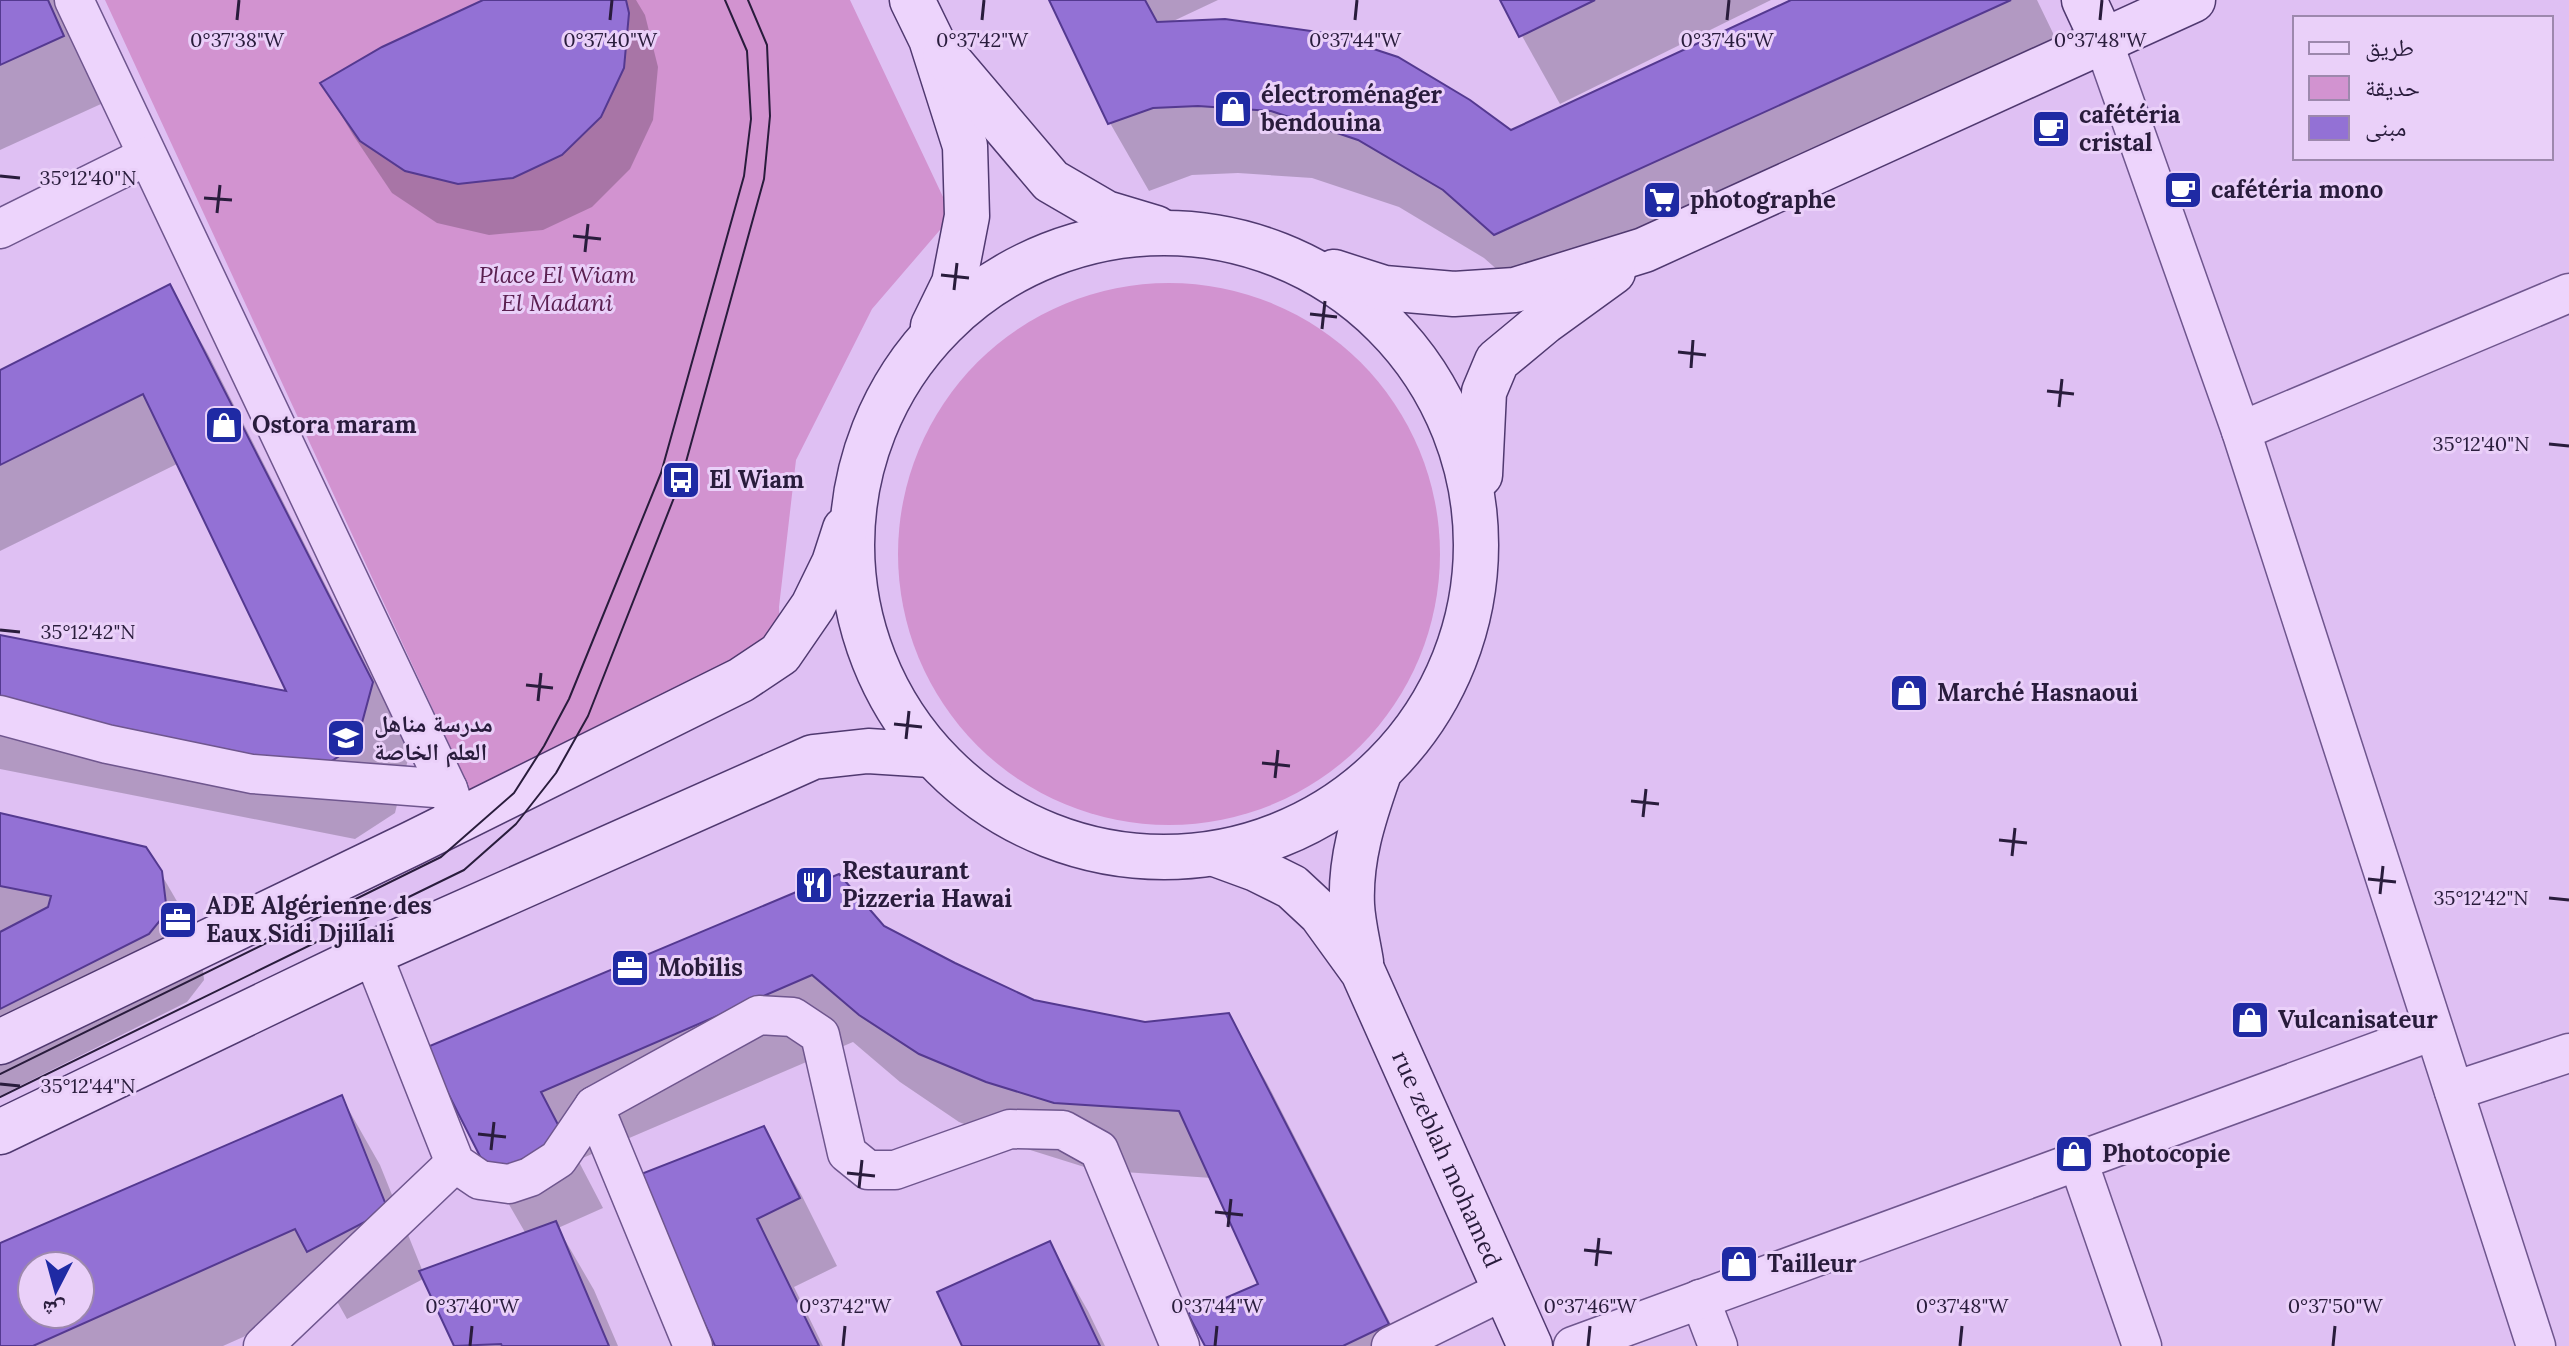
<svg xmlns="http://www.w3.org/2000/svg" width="2569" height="1346" font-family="Lora,'Noto Naskh Arabic',serif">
<rect width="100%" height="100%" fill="#dfc0f3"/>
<g fill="#d293d0">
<polygon points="105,0 850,0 952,216 872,309 796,460 779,607 781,673 485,822"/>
<circle cx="1169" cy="554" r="271"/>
</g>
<g fill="#0003" fill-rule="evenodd">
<polygon points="0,0 55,0 101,104 0,150"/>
<polygon points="487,0 636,0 645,15 658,67 653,120 630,169 592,207 543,230 489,235 437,223 392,193 353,135 323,84"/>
<polygon points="1051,0 1218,0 1167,24 1511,132 1796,0 2037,0 2066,60 1534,302 1484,258 1399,207 1312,178 1238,173 1192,175 1149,191 1110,123"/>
<polygon points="1502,0 1771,0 1560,104"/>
<polygon points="169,286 208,354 410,751 395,813 355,839 0,769 0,637 289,693 179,463 0,551 0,372"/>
<polygon points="0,815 160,872 200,941 204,980 187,1002 0,1096"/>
<path d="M 883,927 L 1034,1002 L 1145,1024 L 1228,1015 L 1267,1083 L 1402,1346 L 1207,1346 L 1261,1285 L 1212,1178 L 1094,1170 L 1027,1149 L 959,1122 L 900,1082 L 853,1042 L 578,1160 L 603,1208 L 558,1228 L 594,1290 L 618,1346 L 456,1346 L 425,1278 L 347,1319 L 334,1296 L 223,1346 L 0,1346 L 0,1245 L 342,1098 L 380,1165 L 423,1272 L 526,1234 L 491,1173 L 428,1049 ZM 32,1266 L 80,1266 L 80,1314 L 32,1314 Z"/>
<polygon points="763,1129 802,1196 837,1266 794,1287 823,1346 717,1346"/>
<polygon points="1049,1243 1088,1311 1105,1346 964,1346"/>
</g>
<g fill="#9371d5" stroke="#543990" stroke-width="2" fill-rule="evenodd">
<polygon points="0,0 48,0 64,36 0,65"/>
<polygon points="483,0 626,0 629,13 624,68 601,117 562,155 513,178 458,184 405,171 360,141 320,83 382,47"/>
<polygon points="1049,0 1145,0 1157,22 1225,19 1325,33 1398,57 1470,100 1511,130 1791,0 2011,0 1494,235 1443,190 1358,140 1271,111 1198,106 1153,108 1108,124"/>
<polygon points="1500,0 1595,0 1519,37"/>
<polygon points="170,284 373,682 356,745 315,772 0,710 0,635 286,691 143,394 0,465 0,370"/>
<polygon points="0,813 146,847 162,871 167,912 149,934 0,1009 0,932 48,907 51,896 0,886"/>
<polygon points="839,874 884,926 955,963 1034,1000 1145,1022 1229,1013 1389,1324 1343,1346 1205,1346 1188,1314 1258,1284 1179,1111 1054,1103 986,1082 919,1054 859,1015 812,975 541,1092 566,1140 489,1174 425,1048"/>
<path d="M 342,1095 L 388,1210 L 307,1252 L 295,1229 L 33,1346 L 0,1346 L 0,1243 ZM 32,1266 L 80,1266 L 80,1314 L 32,1314 Z"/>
<polygon points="764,1126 800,1198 757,1219 819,1346 715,1346 636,1176"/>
<polygon points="556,1221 609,1346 502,1346 501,1344 454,1346 419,1271"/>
<polygon points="1050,1241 1100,1346 962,1346 937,1292"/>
</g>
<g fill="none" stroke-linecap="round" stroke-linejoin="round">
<defs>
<g id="minor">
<polyline points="74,0 448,789 459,820"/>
<polyline points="2103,41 2241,431 2536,1346"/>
<polyline points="0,229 147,156"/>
<polyline points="2241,431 2569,293"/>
<polyline points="0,715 107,744 252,774 448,789"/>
<polyline points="372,953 455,1163 480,1180 509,1184 530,1177 558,1159 594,1106 759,1015 793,1017 820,1035 847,1153 868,1170 895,1170 1010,1129 1063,1130 1099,1150 1180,1346"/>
<polyline points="2454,1091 2569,1053"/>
<polyline points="594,1106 693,1346"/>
<polyline points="2078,1161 2142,1346"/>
<polyline points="1700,1299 1718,1346"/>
<polyline points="263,1346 455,1163"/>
<polyline points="1391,1346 1505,1290"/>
<polyline points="1573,1346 2433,1031"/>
</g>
<g id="secondary">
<polyline points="912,0 931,39 965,146 967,216 954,283 933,326"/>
<polyline points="2084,0 2103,41"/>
<polyline points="945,56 1051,181 1106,213 1156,228"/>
<circle cx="1164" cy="545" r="312"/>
<polyline points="1334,272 1384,288 1454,294 1515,290 1644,250 2193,0"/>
<polyline points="1480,475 1484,392 1497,361 1544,322 1613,272"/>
<path id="s1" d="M 1215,854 L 1256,869 L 1292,887 L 1321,914 L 1363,972 L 1530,1346"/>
<path d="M 1361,962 C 1358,943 1353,924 1352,905 C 1350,859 1363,819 1378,776"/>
<polyline points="0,1042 413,843 741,680 780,654 813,606 834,563 845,529"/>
<polyline points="0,1132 372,953 813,757 868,751 931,755"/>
</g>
</defs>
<use href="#minor" stroke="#6f568e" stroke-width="41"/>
<use href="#secondary" stroke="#503970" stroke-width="47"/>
<use href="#minor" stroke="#edd4fc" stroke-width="38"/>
<use href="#secondary" stroke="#edd4fc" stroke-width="44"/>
<g stroke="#291c3c" stroke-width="2">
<polyline points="0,1074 441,857 514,793 544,746 569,699 661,473 744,176 751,119 747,51 725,0"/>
<polyline points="0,1097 464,870 516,824 556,773 588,716 681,480 764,179 770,116 767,45 748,0"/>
</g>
</g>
<path fill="none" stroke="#291c3c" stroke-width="3" d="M 237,20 L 239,0M 610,20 L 612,0M 982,20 L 984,0M 1355,20 L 1357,0M 1727,20 L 1729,0M 2100,20 L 2102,0M 0,176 L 20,178M 204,198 L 232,200M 217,213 L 220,185M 573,236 L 601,239M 585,252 L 588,224M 941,275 L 969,278M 954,290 L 957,263M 1310,314 L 1337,317M 1322,329 L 1325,301M 1678,352 L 1706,355M 1691,368 L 1693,340M 2047,391 L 2074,394M 2059,407 L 2062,379M 2549,444 L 2569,446M 0,630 L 20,632M 526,685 L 553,688M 538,701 L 541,673M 894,724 L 922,727M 906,739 L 909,711M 1262,763 L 1290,766M 1275,778 L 1278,750M 1631,801 L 1659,804M 1643,817 L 1646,789M 1999,840 L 2027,843M 2012,856 L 2015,828M 2368,879 L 2396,882M 2380,894 L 2383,866M 2549,898 L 2569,900M 0,1084 L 20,1086M 478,1134 L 506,1137M 491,1150 L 494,1122M 847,1173 L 875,1176M 859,1188 L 862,1160M 1215,1212 L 1243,1215M 1228,1227 L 1231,1199M 1584,1250 L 1612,1253M 1596,1266 L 1599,1238M 470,1346 L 472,1326M 843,1346 L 845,1326M 1215,1346 L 1217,1326M 1588,1346 L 1590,1326M 1960,1346 L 1962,1326M 2333,1346 L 2335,1326"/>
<defs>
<symbol id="shop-square" viewBox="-11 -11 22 22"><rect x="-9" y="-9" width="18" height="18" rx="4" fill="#1f2aa4" stroke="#ead0f9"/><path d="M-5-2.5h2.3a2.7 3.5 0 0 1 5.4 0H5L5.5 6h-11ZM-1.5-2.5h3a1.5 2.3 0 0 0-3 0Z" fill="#fff"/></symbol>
<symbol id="cafe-square" viewBox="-11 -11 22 22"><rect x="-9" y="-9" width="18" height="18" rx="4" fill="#1f2aa4" stroke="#ead0f9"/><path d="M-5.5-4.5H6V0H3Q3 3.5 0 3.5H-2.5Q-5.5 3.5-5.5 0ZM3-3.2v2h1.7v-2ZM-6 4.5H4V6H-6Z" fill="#fff"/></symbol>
<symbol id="supermarket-square" viewBox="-11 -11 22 22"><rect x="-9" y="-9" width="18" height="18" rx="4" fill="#1f2aa4" stroke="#ead0f9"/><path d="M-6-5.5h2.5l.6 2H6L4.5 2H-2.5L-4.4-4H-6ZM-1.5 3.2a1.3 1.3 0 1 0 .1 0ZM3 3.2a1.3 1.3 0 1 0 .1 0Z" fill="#fff"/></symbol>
<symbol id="bus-square" viewBox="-11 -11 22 22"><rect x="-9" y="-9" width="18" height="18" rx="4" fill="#1f2aa4" stroke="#ead0f9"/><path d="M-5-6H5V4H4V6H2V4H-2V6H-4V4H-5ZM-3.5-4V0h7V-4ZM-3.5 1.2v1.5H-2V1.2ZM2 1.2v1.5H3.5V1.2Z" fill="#fff"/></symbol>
<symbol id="school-square" viewBox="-11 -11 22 22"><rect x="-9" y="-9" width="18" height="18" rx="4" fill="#1f2aa4" stroke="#ead0f9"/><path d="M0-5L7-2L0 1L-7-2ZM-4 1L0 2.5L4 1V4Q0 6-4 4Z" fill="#fff"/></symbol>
<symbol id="restaurant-square" viewBox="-11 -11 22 22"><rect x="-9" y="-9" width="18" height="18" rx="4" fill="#1f2aa4" stroke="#ead0f9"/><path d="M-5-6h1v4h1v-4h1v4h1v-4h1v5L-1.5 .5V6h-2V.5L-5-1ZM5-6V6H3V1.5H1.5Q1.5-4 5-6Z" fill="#fff"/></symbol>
<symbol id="office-square" viewBox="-11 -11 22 22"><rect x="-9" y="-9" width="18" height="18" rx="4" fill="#1f2aa4" stroke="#ead0f9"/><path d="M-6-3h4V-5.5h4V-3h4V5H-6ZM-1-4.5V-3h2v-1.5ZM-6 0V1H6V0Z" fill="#fff"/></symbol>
</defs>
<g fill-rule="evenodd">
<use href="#shop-square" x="1211" y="87" width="44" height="44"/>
<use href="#cafe-square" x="2029" y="107" width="44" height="44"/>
<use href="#cafe-square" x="2161" y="168" width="44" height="44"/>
<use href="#supermarket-square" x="1640" y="178" width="44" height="44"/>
<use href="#shop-square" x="202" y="403" width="44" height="44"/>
<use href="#bus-square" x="659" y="458" width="44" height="44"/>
<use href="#shop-square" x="1887" y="671" width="44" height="44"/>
<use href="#school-square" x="324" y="716" width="44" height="44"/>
<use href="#restaurant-square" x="792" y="863" width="44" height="44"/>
<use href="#office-square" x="156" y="898" width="44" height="44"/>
<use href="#office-square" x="608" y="946" width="44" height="44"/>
<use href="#shop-square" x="2228" y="998" width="44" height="44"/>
<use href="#shop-square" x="2052" y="1132" width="44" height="44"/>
<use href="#shop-square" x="1717" y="1242" width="44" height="44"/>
</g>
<g text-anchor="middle" stroke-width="6" stroke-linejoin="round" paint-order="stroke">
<g font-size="24" font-weight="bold" fill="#291c3c" stroke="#ead0f9" text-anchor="start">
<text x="1261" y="103">électroménager<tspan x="1261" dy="28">bendouina</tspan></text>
<text x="2079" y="123">cafétéria<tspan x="2079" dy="28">cristal</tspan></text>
<text x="2211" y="198">cafétéria mono</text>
<text x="1690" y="208">photographe</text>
<text x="252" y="433">Ostora maram</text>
<text x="709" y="488">El Wiam</text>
<text x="1937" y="701">Marché Hasnaoui</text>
<text x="374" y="732">مدرسة مناهل<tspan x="374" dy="28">العلم الخاصة</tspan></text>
<text x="842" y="879">Restaurant<tspan x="842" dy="28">Pizzeria Hawai</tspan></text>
<text x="206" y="914">ADE Algérienne des<tspan x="206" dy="28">Eaux Sidi Djillali</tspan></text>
<text x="658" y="976">Mobilis</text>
<text x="2278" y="1028">Vulcanisateur</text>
<text x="2102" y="1162">Photocopie</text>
<text x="1767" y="1272">Tailleur</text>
</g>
<g font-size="24" font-style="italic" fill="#5b2051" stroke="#ead0f9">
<text x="557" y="283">Place El Wiam<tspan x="557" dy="28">El Madani</tspan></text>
</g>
<g font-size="24" fill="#291c3c" stroke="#ead0f9">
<text dy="8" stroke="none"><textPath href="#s1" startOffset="400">rue zeblah mohamed</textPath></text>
</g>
</g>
<g font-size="20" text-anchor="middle" fill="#291c3c" stroke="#ead0f9" stroke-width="6" stroke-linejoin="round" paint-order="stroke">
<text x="237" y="47">0°37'38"W</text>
<text x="610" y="47">0°37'40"W</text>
<text x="982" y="47">0°37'42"W</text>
<text x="1355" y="47">0°37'44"W</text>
<text x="1727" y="47">0°37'46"W</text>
<text x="2100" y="47">0°37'48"W</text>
<text x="88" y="185">35°12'40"N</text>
<text x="2481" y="451">35°12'40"N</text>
<text x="88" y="639">35°12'42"N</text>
<text x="2481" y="905">35°12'42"N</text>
<text x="88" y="1093">35°12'44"N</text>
<text x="472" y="1313">0°37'40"W</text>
<text x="845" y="1313">0°37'42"W</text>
<text x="1217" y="1313">0°37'44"W</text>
<text x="1590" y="1313">0°37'46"W</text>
<text x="1962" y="1313">0°37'48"W</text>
<text x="2335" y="1313">0°37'50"W</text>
</g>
<rect x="2293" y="16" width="260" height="144" fill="#ead0f9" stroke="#9d88ad" stroke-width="2"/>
<rect x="2309" y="42" width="40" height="12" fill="#edd4fc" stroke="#9d88ad" stroke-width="2"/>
<text x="2365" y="56" font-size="24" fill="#291c3c">طريق</text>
<rect x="2309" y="76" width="40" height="24" fill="#d293d0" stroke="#9d88ad" stroke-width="2"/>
<text x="2365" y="96" font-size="24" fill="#291c3c">حديقة</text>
<rect x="2309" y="116" width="40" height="24" fill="#9371d5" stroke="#9d88ad" stroke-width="2"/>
<text x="2365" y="136" font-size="24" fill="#291c3c">مبنى</text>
<g transform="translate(56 1290) rotate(186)"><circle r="38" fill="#ead0f9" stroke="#9d88ad" stroke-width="2"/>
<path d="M0-6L14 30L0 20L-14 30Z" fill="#1f2aa4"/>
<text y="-12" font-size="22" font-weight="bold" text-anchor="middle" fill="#291c3c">ش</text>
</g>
</svg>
